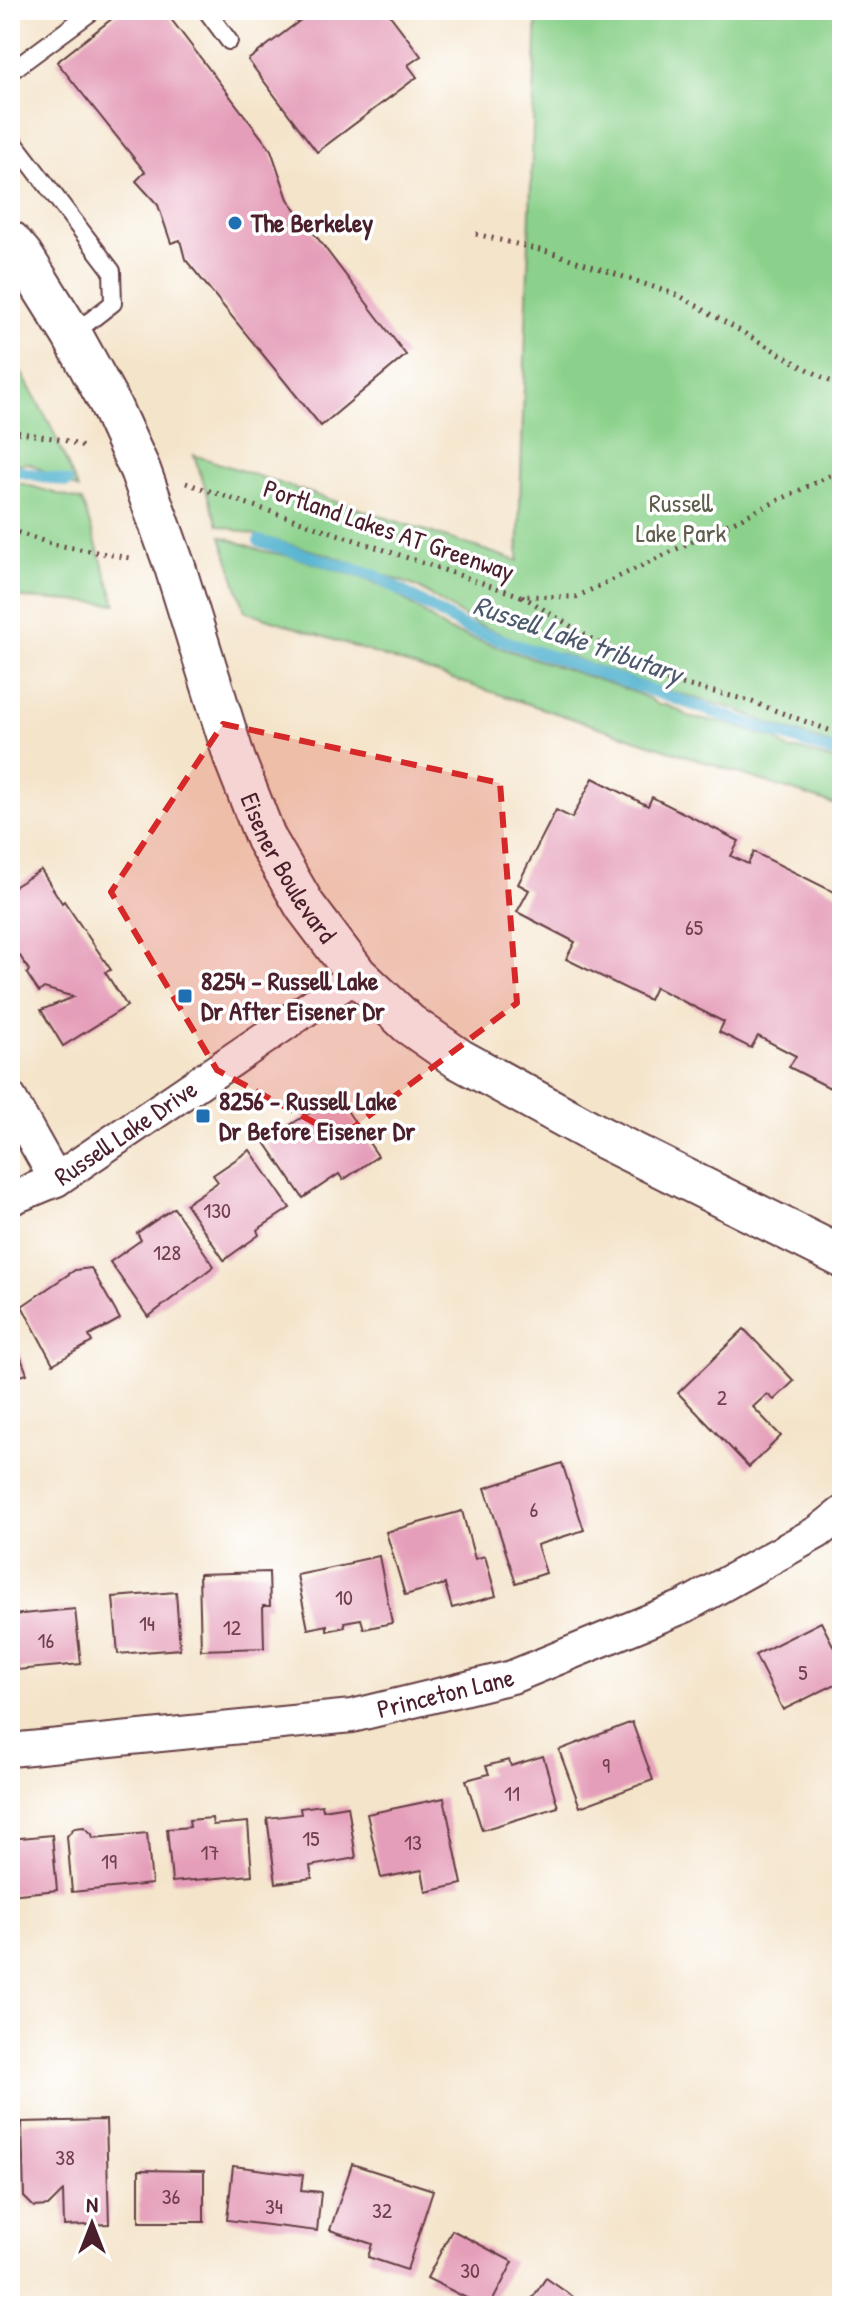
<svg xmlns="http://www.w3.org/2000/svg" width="852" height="2316" font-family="'Patrick Hand',sans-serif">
<rect width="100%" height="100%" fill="#fff"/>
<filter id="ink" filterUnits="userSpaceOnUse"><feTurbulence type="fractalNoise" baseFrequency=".0125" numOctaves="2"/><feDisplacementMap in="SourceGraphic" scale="16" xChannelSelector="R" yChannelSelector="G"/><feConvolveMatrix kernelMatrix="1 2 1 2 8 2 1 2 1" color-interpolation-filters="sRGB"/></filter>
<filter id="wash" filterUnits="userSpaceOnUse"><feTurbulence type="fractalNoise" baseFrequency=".006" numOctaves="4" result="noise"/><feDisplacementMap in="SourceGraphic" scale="32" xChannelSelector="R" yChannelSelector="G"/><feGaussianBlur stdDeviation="1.8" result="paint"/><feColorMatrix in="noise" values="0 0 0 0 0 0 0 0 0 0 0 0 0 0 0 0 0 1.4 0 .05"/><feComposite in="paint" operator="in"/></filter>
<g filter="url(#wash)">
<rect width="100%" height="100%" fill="#f4e4ca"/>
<g fill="#8bd18b" stroke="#6a785b" stroke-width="2">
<polygon points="537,10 842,10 842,753 838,748 819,740 770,724 738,710 662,689 561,654 541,650 476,624 417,587 329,555 218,525 194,455 518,561"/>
<polygon points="10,352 51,426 78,489 29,463 17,464 10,460"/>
<polygon points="10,480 82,501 116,604 10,597"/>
<polygon points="221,536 263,551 290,556 363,578 391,590 447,630 629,690 648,698 658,705 665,705 678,710 691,718 728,723 758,734 774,738 790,750 801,750 842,763 842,807 245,611"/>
</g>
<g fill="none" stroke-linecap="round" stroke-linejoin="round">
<g stroke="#50b1cf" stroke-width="12">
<polyline points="10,469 67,482"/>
<polyline points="259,541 376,576 466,628 842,755"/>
</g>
</g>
<g id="blocks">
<g fill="#e59eb9">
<polygon points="123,10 164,10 271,150 288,199 406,355 321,426 185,259 180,240 171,243 158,205 136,181 145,172 57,62"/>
<polygon points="314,10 386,10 421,56 408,65 417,77 317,152 248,60"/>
<polygon points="593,778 648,806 652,797 739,841 731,856 748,864 754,852 842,896 840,910 842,911 842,1094 789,1067 796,1056 758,1036 751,1048 719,1032 724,1022 655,987 649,1000 566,959 575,942 517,912 529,890 518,884 556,810 572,818"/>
<polygon points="41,870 62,903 64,901 111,970 105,972 127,1006 63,1046 41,1010 74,997 44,988 39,992 27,974 29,970 20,956 14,959 10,953 10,889"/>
<polygon points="337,1096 378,1156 343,1180 339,1174 303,1198 264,1141"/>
<polygon points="250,1150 290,1208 257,1230 259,1235 224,1260 186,1204 218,1182 213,1175"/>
<polygon points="174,1208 214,1266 148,1317 110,1262 141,1240 137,1233"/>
<polygon points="91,1268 120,1319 89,1336 92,1342 53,1364 22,1306 75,1270"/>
<polygon points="10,1328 27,1374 10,1379"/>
<polygon points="744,1329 794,1381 774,1400 767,1394 753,1407 781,1436 749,1467 678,1393"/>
<polygon points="562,1463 584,1530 537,1545 546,1573 516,1583 485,1488"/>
<polygon points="462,1511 475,1559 485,1556 496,1596 452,1608 445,1584 405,1595 386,1532"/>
<polygon points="379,1556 392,1623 364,1629 361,1619 344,1622 345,1627 327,1631 327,1625 308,1629 297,1575 351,1564 351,1562"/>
<polygon points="269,1572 270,1606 263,1606 264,1648 201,1650 199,1574"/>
<polygon points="176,1592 180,1649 118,1654 113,1597"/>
<polygon points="75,1609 81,1664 17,1670 12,1615"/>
<polygon points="821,1622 842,1663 842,1681 783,1710 755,1655"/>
<polygon points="632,1722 653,1780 580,1807 559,1750"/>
<polygon points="543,1756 558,1807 482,1830 466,1780 489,1774 486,1766 509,1760 511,1766"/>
<polygon points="444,1798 462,1884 426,1892 422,1870 381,1878 367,1814"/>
<polygon points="322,1805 323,1810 348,1806 356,1858 310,1866 312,1878 276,1883 267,1818 301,1814 300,1808"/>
<polygon points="212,1818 213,1825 248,1822 252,1875 172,1882 167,1829 190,1827 189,1820"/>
<polygon points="84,1827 92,1834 93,1838 147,1833 152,1884 72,1892 67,1836 74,1828"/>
<polygon points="52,1835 57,1890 10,1895 10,1839"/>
<polygon points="106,2120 109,2224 64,2226 63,2191 48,2206 34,2207 24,2197 22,2122"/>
<polygon points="352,2164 433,2190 407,2270 368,2257 372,2244 330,2230"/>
<polygon points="233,2166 303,2175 301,2190 321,2192 317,2231 227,2220"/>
<polygon points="139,2170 204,2171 204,2222 139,2222"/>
<polygon points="452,2230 513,2262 490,2306 482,2306 427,2278"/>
<polygon points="546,2278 586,2306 527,2306"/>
</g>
</g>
</g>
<g filter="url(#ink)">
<use href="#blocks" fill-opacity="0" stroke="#643d43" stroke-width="2"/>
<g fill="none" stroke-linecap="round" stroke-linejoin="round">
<defs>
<g id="service">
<polyline points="206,10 229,41"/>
<polyline points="10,72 94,10"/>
<polyline points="10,137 112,271 113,303 73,334"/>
</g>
<g id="minor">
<polyline points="10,1098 56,1180"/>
<path id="s1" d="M 10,1199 L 56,1180 L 357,975"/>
<path id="s2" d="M 10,1750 L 352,1716 L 512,1677 L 685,1606 L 818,1532 L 842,1513"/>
</g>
<g id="tertiary">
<path id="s3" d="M 10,241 L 22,255 L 72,335 L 109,402 L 140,470 L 175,567 L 235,760 L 266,839 L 305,906 L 357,975 L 409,1024 L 459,1059 L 603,1138 L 842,1257"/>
</g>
</defs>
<use href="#service" stroke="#643d43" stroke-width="20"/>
<use href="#minor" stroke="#643d43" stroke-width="36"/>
<use href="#tertiary" stroke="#643d43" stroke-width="44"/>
<g stroke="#643d43" stroke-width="5" stroke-dasharray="2 6" stroke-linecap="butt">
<polyline points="476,234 556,254 680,296 796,363 830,381 842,385"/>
<polyline points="10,431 64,440 86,448"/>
<polyline points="186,483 521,596 576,597 842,470"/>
<polyline points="10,530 52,544 129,558"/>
<polyline points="522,596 653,677 747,700 842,735"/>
</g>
<use href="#service" stroke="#fff" stroke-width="16"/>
<use href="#minor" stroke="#fff" stroke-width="32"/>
<use href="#tertiary" stroke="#fff" stroke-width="40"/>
</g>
</g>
<path fill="#d62828" fill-opacity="0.2" stroke="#d62828" stroke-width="6" stroke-dasharray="16 10" stroke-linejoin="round" d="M 223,724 L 500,783 L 517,1003 L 341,1137 L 217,1070 L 111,892 Z"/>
<g fill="#1f6fb2" stroke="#fff" stroke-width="3">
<circle cx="235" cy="223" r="8"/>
<rect x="177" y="988" width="16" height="16" rx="4"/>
<rect x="195" y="1108" width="16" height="16" rx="4"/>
</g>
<g text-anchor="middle" stroke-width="7" stroke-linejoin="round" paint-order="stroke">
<g font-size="22" fill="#713f4e">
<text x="694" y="935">65</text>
<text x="217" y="1218">130</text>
<text x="167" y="1260">128</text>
<text x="722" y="1405">2</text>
<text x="534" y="1517">6</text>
<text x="344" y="1605">10</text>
<text x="147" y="1631">14</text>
<text x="232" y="1635">12</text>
<text x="46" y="1648">16</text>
<text x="803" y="1680">5</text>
<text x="606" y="1773">9</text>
<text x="512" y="1801">11</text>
<text x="311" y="1846">15</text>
<text x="413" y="1850">13</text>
<text x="210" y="1860">17</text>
<text x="109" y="1869">19</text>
<text x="65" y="2165">38</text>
<text x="171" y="2204">36</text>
<text x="274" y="2214">34</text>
<text x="382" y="2218">32</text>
<text x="470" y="2278">30</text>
</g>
<g font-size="26" font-weight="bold" fill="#4a1f2b" stroke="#fff" text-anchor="start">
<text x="251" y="232">The Berkeley</text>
<text x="201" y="990">8254 - Russell Lake<tspan x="201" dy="30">Dr After Eisener Dr</tspan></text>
<text x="219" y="1110">8256 - Russell Lake<tspan x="219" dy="30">Dr Before Eisener Dr</tspan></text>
</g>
<g font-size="26" fill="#615d4d" stroke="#fff">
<text x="681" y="512">Russell<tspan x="681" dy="30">Lake Park</tspan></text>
</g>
<g font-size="26" fill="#4a1f2b" stroke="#fff">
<text transform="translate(389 530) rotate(19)" y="9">Portland Lakes AT Greenway</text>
<text dy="9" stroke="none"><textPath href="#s3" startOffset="690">Eisener Boulevard</textPath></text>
<text dy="9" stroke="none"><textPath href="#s1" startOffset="134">Russell Lake Drive</textPath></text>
<text dy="9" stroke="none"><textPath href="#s2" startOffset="440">Princeton Lane</textPath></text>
</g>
<g font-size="28" font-style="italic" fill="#4c596d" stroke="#fff">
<text transform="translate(578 639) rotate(19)" y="10">Russell Lake tributary</text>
</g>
</g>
<rect width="852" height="2316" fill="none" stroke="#fff" stroke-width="40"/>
<g transform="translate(92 2224)" stroke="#ffffff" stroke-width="6" paint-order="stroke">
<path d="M0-6L14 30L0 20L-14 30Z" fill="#4a1f2b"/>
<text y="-12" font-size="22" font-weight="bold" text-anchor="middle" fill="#4a1f2b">N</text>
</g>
</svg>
